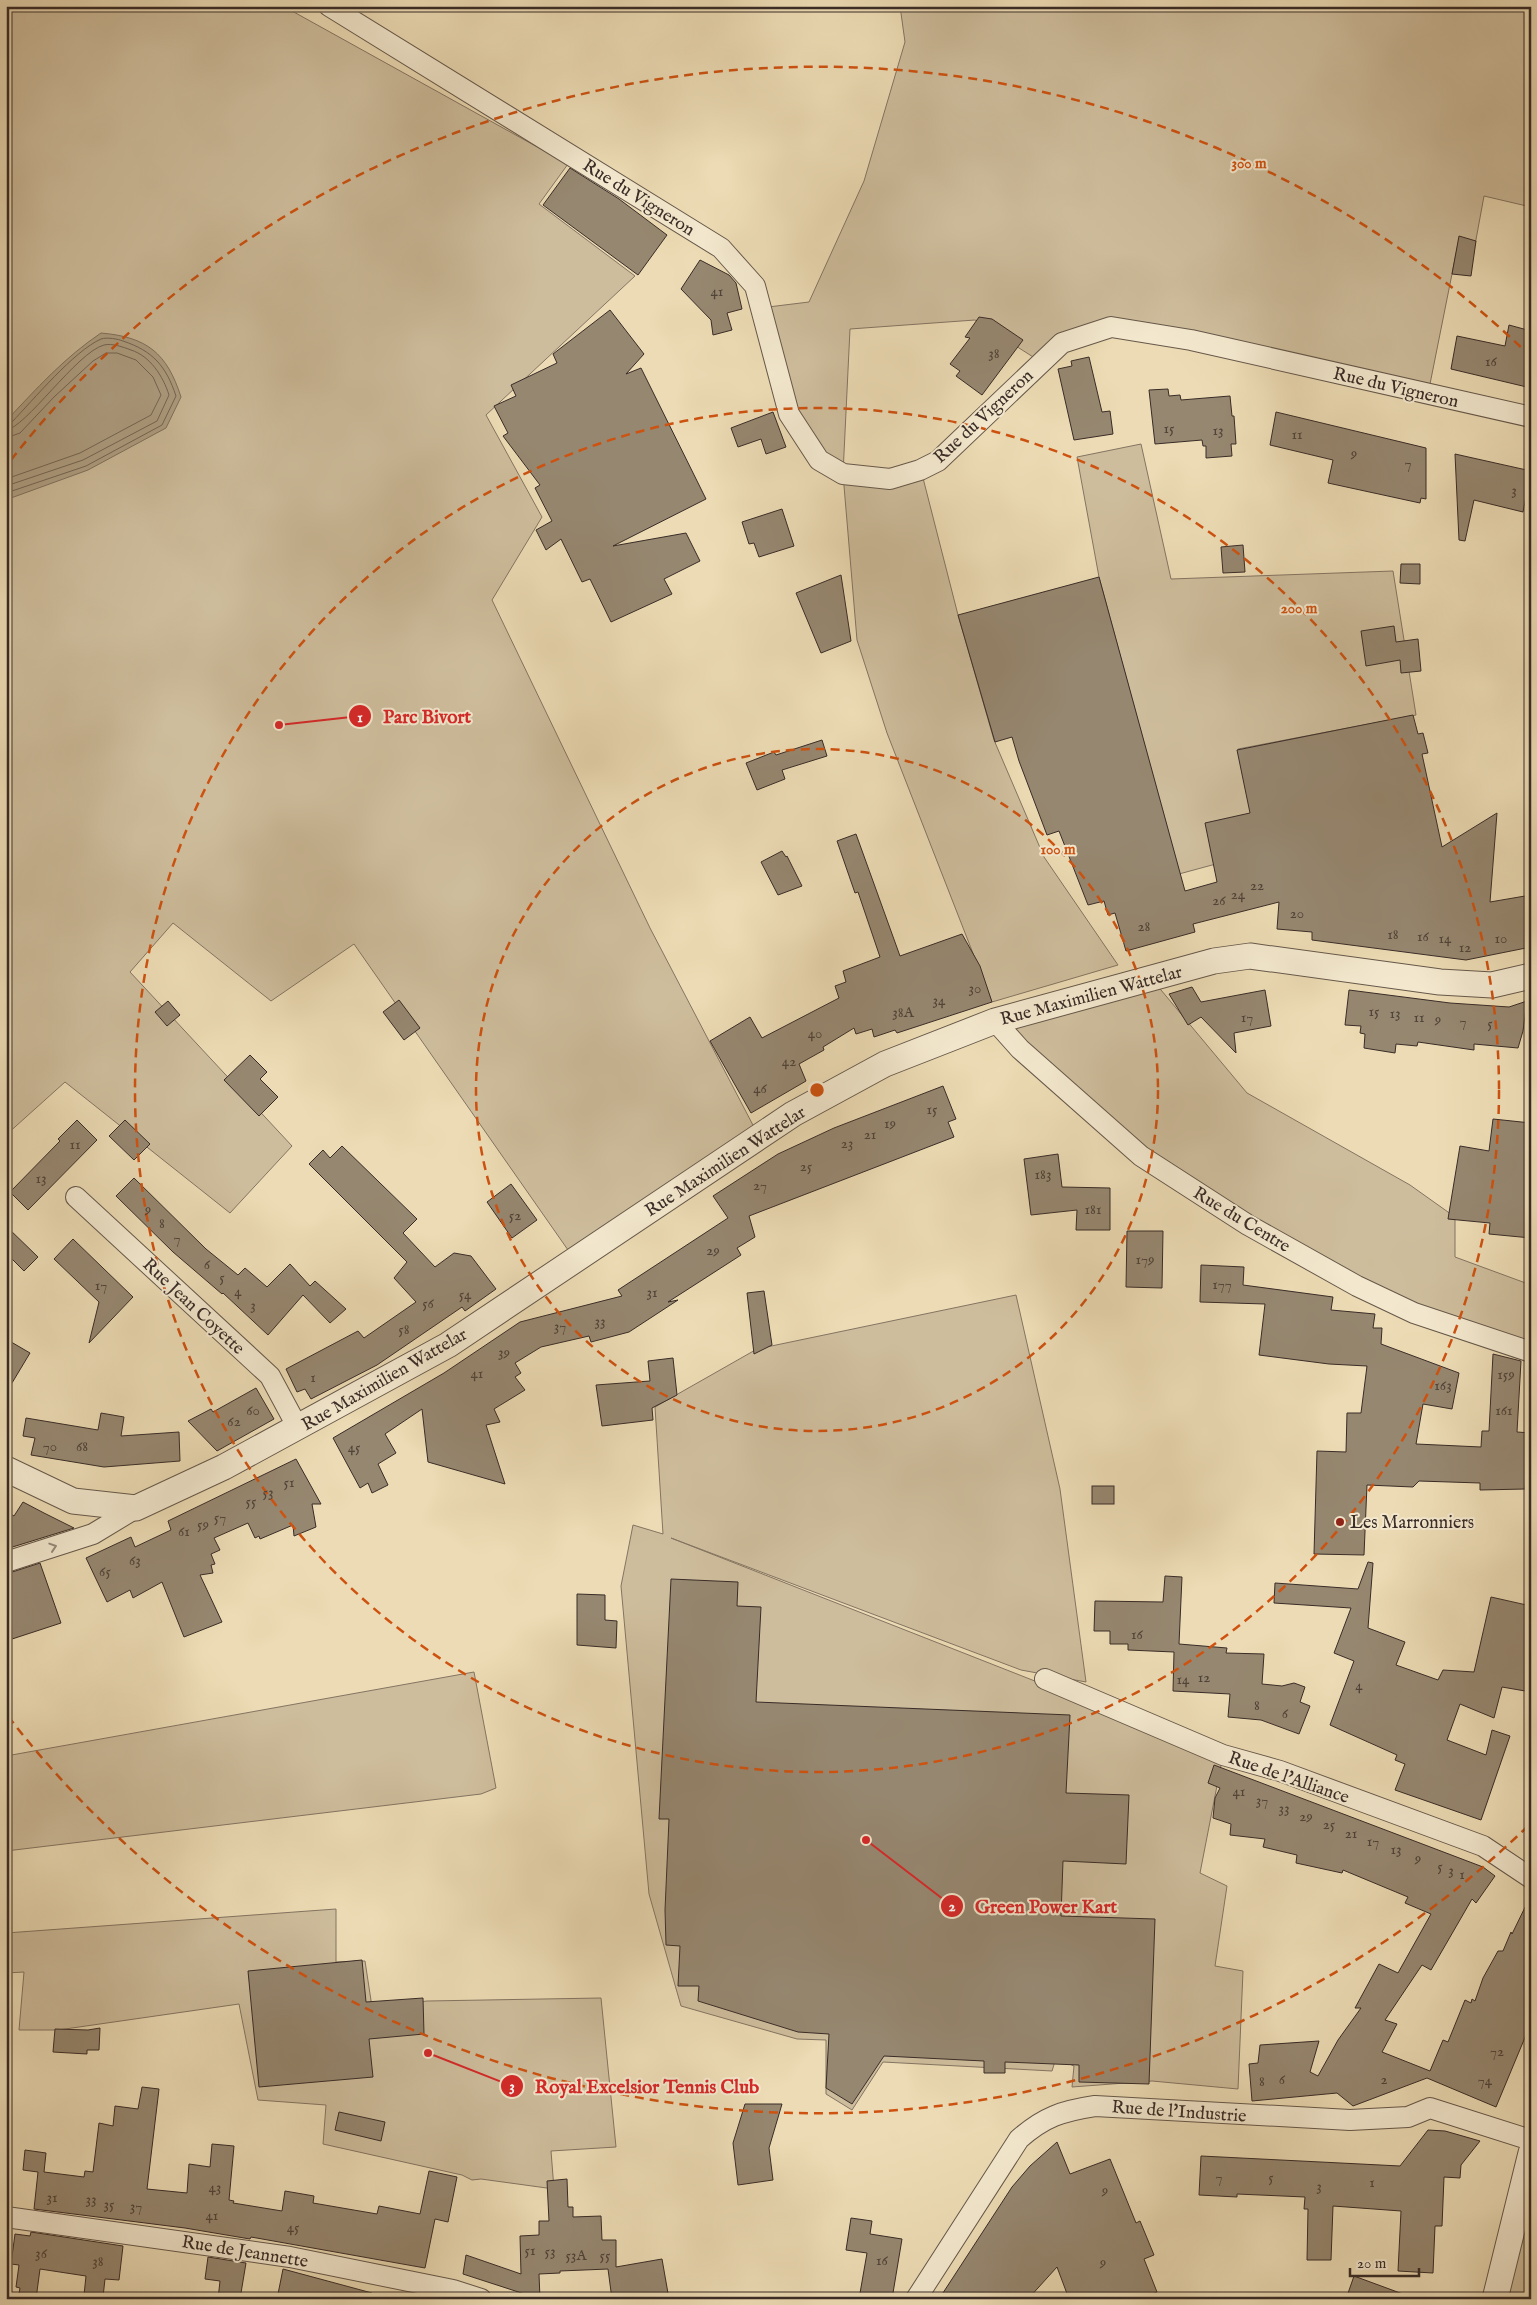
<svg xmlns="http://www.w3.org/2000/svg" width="1537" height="2305" font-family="'IM FELL English',serif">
<rect width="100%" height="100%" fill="#ecdbb4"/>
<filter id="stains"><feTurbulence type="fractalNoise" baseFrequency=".004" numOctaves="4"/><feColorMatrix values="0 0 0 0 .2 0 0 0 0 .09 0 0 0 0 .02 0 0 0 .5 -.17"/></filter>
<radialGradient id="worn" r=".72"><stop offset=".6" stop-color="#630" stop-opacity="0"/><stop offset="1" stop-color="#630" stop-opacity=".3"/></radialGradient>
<g fill="#cebd9c" stroke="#847462">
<polygon points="6,6 283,6 568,164 539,204 635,276 486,415 542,517 492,600 650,928 755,1129 575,1260 354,944 271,1001 173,923 130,972 292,1146 230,1213 65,1082 6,1135"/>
<polygon points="900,6 1531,6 1531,207 1484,196 1475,245 1458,244 1428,394 1111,328 1041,362 975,320 850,329 843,474 923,478 958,615 994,740 1044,857 1118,965 992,1002 887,733 857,640 843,474 798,428 760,308 809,302 864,181 905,42"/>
<polygon points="1141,444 1171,579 1393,571 1416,715 1238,749 1260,852 1179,874 1099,577 1077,457"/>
<polygon points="1151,978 1247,1093 1410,1185 1455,1217 1455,1257 1531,1285 1531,1350 1367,1291 1218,1206 1080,1102 995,1021"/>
<polygon points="1016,1295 1060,1489 1086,1682 1021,1670 671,1538 1223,1755 1200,1873 1227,1886 1215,1966 1243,1971 1238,2089 1152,2081 1072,2087 1074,2066 1056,2058 1052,2071 883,2062 852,2110 826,2094 826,2040 797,2039 681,2006 649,1894 621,1586 633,1525 663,1534 655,1407 757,1349"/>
<polygon points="474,1672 496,1788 481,1794 6,1851 6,1756"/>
<polygon points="336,1909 336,1962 365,1961 372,2007 427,2001 601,1998 616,2147 551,2151 554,2189 481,2179 472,2180 462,2175 323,2144 326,2105 258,2100 239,2004 58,2030 19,2030 24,1972 6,1973 6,1933"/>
<polygon points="1531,2183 1531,2299 1493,2299"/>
</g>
<path fill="#afa084" stroke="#80725f" d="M 101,333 C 147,337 167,353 181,397 L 166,428 L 88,470 L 11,498 L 6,497 L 6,421 C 36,389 65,357 101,333 Z"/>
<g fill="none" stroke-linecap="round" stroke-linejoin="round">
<g stroke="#746656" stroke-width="1">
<path d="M 6,424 L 12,422 C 33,400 74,351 101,339 C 107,337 118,339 123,341 C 153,351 166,366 176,396 L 162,425 L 86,466 L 6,493"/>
<path d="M 6,430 C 25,429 77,352 104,345 C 112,343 123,347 131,350 C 150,356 163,376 169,395 L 157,421 L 83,460 L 6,486"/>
<polyline points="6,438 20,433 54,397 93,361 106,353 117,353 136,360 153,377 161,395 151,415 80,453 6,479"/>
</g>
</g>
<g fill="#968770" stroke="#392c27">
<polygon points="570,168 619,199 667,235 638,275 543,205"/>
<polygon points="1459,236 1476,241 1471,276 1452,274"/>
<polygon points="700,260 729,275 736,283 742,309 727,313 732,330 713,335 711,320 681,289"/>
<polygon points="610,310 644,354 626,374 641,368 706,499 613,546 686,533 700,561 664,579 672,594 611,622 590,579 582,582 561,539 546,550 536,530 552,521 535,488 540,485 503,436 508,433 494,406 516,396 511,385 557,363 553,354"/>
<polygon points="979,317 992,319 1023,340 982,395 956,376 960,371 950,364 970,338 965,337"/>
<polygon points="1509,325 1531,331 1531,388 1451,369 1457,336 1505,346"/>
<polygon points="1089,357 1102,412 1110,411 1113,434 1074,440 1058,369 1072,366 1071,361"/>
<polygon points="1168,389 1169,396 1180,395 1181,400 1230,396 1232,416 1234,416 1236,444 1231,444 1232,456 1206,458 1206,446 1203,446 1202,440 1155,444 1149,390"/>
<polygon points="773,412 786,447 766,454 761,439 738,447 731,428"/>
<polygon points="1276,412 1426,448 1426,499 1421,498 1420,503 1328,483 1333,460 1270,445"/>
<polygon points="1455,454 1531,471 1523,512 1474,500 1465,541 1459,540"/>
<polygon points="782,509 794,546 759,557 754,543 749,544 742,522"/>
<polygon points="1243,545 1245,572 1223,573 1221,547"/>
<polygon points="1401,564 1420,564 1420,584 1400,583"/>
<polygon points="841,575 851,641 821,653 796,593"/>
<polygon points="1099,577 1185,891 1217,882 1205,823 1250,813 1237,750 1413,715 1418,734 1423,733 1428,753 1422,754 1442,847 1497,813 1490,902 1531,895 1531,947 1466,960 1312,940 1312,932 1277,929 1279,902 1193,924 1195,932 1126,951 1115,913 1108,915 1104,901 1088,905 1059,831 1047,835 1019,761 1012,737 995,742 958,615"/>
<polygon points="1394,626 1396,642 1418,639 1421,671 1401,673 1400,660 1366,666 1361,631"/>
<polygon points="822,740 827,756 782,770 785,779 757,790 746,763 774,752 776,755"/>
<polygon points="856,834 900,956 962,934 980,966 992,1002 897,1033 895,1030 874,1037 872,1029 856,1034 854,1028 823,1047 824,1050 799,1064 806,1081 751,1113 710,1041 750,1017 762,1038 839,998 835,986 846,982 843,971 880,957 858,892 855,893 837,841"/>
<polygon points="782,851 786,857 787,856 802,886 778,895 761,862"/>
<polygon points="1192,987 1201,1002 1265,990 1271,1026 1234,1033 1236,1053 1201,1017 1188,1025 1169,994"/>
<polygon points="1349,990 1450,1003 1509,1007 1527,1001 1523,1031 1518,1048 1474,1044 1474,1050 1418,1042 1417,1046 1396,1044 1395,1053 1364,1048 1365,1034 1360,1033 1361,1026 1345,1025"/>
<polygon points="399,1000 420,1028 404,1040 383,1012"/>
<polygon points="168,1001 180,1015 167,1026 155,1012"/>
<polygon points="250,1055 267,1072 260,1079 278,1097 259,1116 224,1080"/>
<polygon points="943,1086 956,1119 948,1122 954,1137 749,1216 755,1237 737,1248 741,1255 668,1302 678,1300 629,1332 591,1342 589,1336 541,1347 515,1363 521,1373 515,1377 525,1390 494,1409 500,1422 486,1425 505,1484 428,1462 422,1409 385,1434 396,1453 378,1464 388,1485 372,1493 368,1483 360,1488 333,1438 444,1373 520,1322 622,1296 618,1290 728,1218 713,1196 778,1154 834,1128"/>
<polygon points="1493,1119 1531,1123 1531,1238 1489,1234 1490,1223 1448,1219 1460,1146 1489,1151"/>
<polygon points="77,1120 97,1140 28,1210 10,1192 60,1141 58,1139"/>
<polygon points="125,1120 150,1144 134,1160 109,1136"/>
<polygon points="342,1146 417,1219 403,1233 435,1267 454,1253 471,1256 496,1289 465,1311 462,1307 377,1365 311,1399 305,1389 297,1392 286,1369 358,1331 364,1338 416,1302 394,1278 407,1262 309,1164 323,1150 330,1158"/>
<polygon points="1058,1154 1062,1187 1110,1188 1110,1230 1076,1230 1077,1210 1031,1215 1024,1159"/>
<polygon points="134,1178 206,1249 238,1275 245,1268 267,1287 290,1264 310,1286 315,1281 346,1309 330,1323 303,1295 268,1335 223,1293 222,1294 173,1252 116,1196"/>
<polygon points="511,1184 537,1220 512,1238 487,1202"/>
<polygon points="6,1226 38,1257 24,1271 6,1253"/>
<polygon points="1127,1231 1163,1231 1162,1288 1126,1287"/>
<polygon points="73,1239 133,1297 89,1343 99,1302 54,1259"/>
<polygon points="1201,1265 1244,1267 1243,1285 1333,1297 1331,1310 1375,1314 1373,1328 1382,1328 1381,1344 1459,1373 1452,1409 1423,1404 1416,1444 1481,1447 1482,1431 1489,1431 1493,1354 1521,1361 1517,1432 1531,1433 1531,1479 1526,1478 1525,1489 1480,1490 1480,1483 1419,1481 1413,1487 1367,1485 1364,1555 1314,1554 1317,1451 1346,1452 1347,1413 1361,1413 1367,1366 1329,1364 1259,1355 1265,1304 1200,1302"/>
<polygon points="764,1291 772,1345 754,1354 747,1293"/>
<polygon points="6,1339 30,1353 6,1393"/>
<polygon points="673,1358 677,1395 652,1408 653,1420 602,1426 596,1385 650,1381 648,1361"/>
<polygon points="256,1388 274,1419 217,1451 188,1421 211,1409 213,1412"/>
<polygon points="101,1413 124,1417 121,1436 179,1432 180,1461 104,1467 31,1455 35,1438 23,1436 26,1418 98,1430"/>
<polygon points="296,1459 321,1504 312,1504 316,1527 294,1536 293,1525 260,1539 259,1536 255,1538 248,1523 214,1538 220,1550 211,1554 215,1564 211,1565 213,1573 200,1575 222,1622 184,1637 162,1582 133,1598 130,1590 107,1602 86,1558 131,1537 135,1547 171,1530 168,1521"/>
<rect x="1092" y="1486" width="22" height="18"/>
<polygon points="23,1502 44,1513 74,1528 6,1549 6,1511 14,1516"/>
<polygon points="1368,1562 1373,1563 1368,1628 1405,1642 1396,1665 1438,1680 1443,1670 1474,1672 1491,1597 1531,1606 1531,1692 1502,1687 1494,1718 1460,1704 1447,1740 1486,1755 1492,1730 1510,1736 1481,1820 1395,1790 1405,1764 1395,1760 1397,1755 1330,1725 1354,1661 1334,1653 1351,1608 1274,1603 1275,1583 1358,1589"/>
<polygon points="40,1563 61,1623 6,1641 6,1574"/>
<polygon points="1165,1576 1182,1577 1179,1644 1227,1648 1226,1653 1264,1654 1262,1684 1282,1686 1294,1683 1305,1687 1300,1702 1310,1706 1299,1734 1261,1720 1228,1717 1230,1694 1173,1691 1174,1652 1128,1650 1128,1644 1110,1644 1110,1631 1094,1631 1095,1601 1163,1602"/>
<polygon points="671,1579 738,1582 737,1606 761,1607 756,1702 1070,1715 1066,1793 1129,1795 1126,1864 1063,1861 1061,1916 1155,1919 1149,2084 1079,2082 1079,2065 1005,2062 1005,2073 984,2073 984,2061 884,2056 852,2104 826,2088 829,2034 798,2032 698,2001 699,1986 678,1986 680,1946 666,1945 665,1910 669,1819 659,1819"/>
<polygon points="577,1594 605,1595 605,1620 617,1621 616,1648 577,1645"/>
<polygon points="1214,1765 1483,1867 1495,1876 1476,1903 1472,1899 1431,1970 1422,1965 1385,2020 1397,2024 1382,2052 1430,2071 1443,2040 1448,2042 1465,2000 1471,2003 1472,1999 1475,2001 1483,1978 1498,1951 1503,1951 1511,1932 1512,1934 1531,1895 1531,2023 1496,2107 1427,2078 1353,2106 1337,2093 1252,2101 1249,2064 1258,2063 1260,2045 1319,2041 1310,2072 1318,2076 1338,2040 1361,2008 1355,2008 1379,1964 1398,1973 1431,1914 1405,1903 1408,1897 1343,1870 1342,1873 1296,1863 1297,1855 1263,1847 1265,1839 1230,1835 1231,1824 1213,1818 1215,1798 1220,1788 1208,1783"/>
<polygon points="362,1960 366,2002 423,1998 424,2034 369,2039 373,2077 259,2087 248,1971"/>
<polygon points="100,2028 99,2050 87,2050 87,2054 53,2052 55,2029 88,2030"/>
<polygon points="142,2087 159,2089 147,2189 187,2193 189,2164 210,2167 212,2144 234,2146 229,2200 234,2201 233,2203 282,2211 285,2191 314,2196 313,2203 377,2214 379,2206 420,2214 429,2171 457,2177 448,2222 435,2219 425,2268 251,2237 250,2239 185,2228 34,2209 38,2172 23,2170 25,2150 46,2153 44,2172 84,2177 85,2171 93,2172 99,2123 113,2126 115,2106 138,2109"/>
<polygon points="745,2104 782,2104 769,2148 773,2180 738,2185 733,2143"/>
<polygon points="339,2112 385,2122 381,2141 335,2130"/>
<polygon points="1428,2130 1445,2131 1480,2141 1461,2165 1460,2178 1444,2177 1442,2226 1435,2226 1433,2273 1398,2271 1401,2211 1333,2206 1331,2260 1307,2260 1308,2209 1304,2209 1305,2197 1237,2194 1237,2197 1199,2195 1201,2156 1400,2166"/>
<polygon points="1057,2142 1070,2174 1110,2159 1136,2223 1140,2221 1154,2255 1144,2259 1157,2292 1139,2299 1069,2299 1057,2267 1028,2299 939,2299 1012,2187 1030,2166"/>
<polygon points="567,2179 568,2207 573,2207 573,2217 601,2216 602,2240 616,2240 616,2267 662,2259 669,2299 612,2299 608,2269 560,2271 560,2273 539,2274 540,2299 463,2274 466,2255 521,2274 520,2236 539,2235 539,2221 549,2221 547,2181"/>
<polygon points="851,2218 872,2221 870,2234 902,2239 892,2299 859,2299 867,2253 846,2250"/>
<polygon points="31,2232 123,2246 119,2280 105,2279 103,2297 84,2295 86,2276 40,2269 36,2299 18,2299 20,2288 16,2287 19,2265 11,2264 15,2234 30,2236"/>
<polygon points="208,2257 246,2263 240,2299 218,2299 220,2281 205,2279"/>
<polygon points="283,2269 372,2293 371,2299 277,2299"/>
<polygon points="1354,2276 1411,2297 1410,2299 1346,2299"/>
</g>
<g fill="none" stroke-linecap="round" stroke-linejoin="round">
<defs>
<g id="minor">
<polyline points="329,6 721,248 755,286 789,414 819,460 843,474 890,479 920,470 938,461 1062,343 1111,327 1191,340 1531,417"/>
<polyline points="995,1021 1020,1049 1141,1156 1248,1225 1357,1286 1414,1313 1531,1352"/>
<polyline points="76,1197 270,1376 298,1428"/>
<polyline points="6,1562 93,1534 136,1508"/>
<polyline points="1045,1679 1223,1755 1280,1771 1483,1846 1531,1878"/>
<polyline points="6,2217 290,2257 453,2290 481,2299"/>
<path d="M 916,2299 L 1019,2139 C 1044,2117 1062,2111 1095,2106 L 1350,2120 L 1408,2117 L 1430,2108 L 1531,2140"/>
</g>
<g id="tertiary">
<polyline points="6,1469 73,1501 136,1508 224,1467 448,1345 793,1114 885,1064 995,1021 1214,961 1250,956 1440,982 1492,985 1531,976"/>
<polyline points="1495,2299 1531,2153"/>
</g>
</defs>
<use href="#minor" stroke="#66584a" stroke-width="22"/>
<use href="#tertiary" stroke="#66584a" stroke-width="27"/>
<use href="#minor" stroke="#f3e8ce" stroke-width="20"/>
<use href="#tertiary" stroke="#f3e8ce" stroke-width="25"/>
</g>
<defs><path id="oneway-chevron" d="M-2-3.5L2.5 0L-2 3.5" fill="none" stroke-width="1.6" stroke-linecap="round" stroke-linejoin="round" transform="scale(1.25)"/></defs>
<use stroke="#968a7a" href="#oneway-chevron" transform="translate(53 1547) rotate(-18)"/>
<g fill="none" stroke="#ce5210" stroke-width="2.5" stroke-dasharray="9 6">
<circle cx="817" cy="1090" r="341"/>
<circle cx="817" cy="1090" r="682"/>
<path d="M1528 1826A1023 1023 0 0 1 11 1720M11 460A1023 1023 0 0 1 1528 354"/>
</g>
<circle fill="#8f2418" stroke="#f3e8ce" stroke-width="2" cx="1340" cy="1522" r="5"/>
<g text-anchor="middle" stroke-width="4" stroke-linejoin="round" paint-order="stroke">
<g font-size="15" fill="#504339">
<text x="717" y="296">41</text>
<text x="994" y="358">38</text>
<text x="1491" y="366">16</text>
<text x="1169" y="433">15</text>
<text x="1218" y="435">13</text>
<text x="1297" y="439">11</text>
<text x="1354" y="458">9</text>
<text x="1408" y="468">7</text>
<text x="1514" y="495">3</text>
<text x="1257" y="890">22</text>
<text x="1238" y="899">24</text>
<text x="1219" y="905">26</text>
<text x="1297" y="918">20</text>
<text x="1144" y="931">28</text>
<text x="1393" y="939">18</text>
<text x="1423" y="941">16</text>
<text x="1445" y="943">14</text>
<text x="1501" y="943">10</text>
<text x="1465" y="952">12</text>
<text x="975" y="993">30</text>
<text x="939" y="1005">34</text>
<text x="1374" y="1016">15</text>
<text x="903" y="1017">38A</text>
<text x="1395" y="1018">13</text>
<text x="1247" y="1022">17</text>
<text x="1419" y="1022">11</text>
<text x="1438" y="1024">9</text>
<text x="1463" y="1026">7</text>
<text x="1490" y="1028">5</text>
<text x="815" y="1038">40</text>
<text x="789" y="1066">42</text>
<text x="760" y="1093">46</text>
<text x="932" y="1114">15</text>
<text x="890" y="1128">19</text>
<text x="870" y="1139">21</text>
<text x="847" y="1148">23</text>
<text x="75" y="1149">11</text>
<text x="806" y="1171">25</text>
<text x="1043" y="1179">183</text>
<text x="41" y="1183">13</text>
<text x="760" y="1190">27</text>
<text x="148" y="1214">9</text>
<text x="1093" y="1214">181</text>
<text x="515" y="1220">52</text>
<text x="162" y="1228">8</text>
<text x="177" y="1243">7</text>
<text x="713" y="1255">29</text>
<text x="1145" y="1264">179</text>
<text x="207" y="1269">6</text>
<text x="222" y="1282">5</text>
<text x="1222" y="1289">177</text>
<text x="101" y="1290">17</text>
<text x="238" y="1296">4</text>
<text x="652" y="1297">31</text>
<text x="465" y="1299">54</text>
<text x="428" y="1308">56</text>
<text x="253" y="1310">3</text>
<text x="600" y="1326">33</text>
<text x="560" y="1331">37</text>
<text x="404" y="1334">58</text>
<text x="504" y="1357">39</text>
<text x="477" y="1378">41</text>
<text x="1506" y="1379">159</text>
<text x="313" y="1382">1</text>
<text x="1443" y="1390">163</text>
<text x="253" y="1415">60</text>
<text x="1504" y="1415">161</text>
<text x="234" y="1426">62</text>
<text x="50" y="1451">70</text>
<text x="82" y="1451">68</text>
<text x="354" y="1452">45</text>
<text x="289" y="1487">51</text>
<text x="268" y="1497">53</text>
<text x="251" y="1506">55</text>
<text x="220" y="1522">57</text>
<text x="203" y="1529">59</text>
<text x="184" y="1536">61</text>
<text x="135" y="1565">63</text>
<text x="105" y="1576">65</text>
<text x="1137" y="1639">16</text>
<text x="1204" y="1682">12</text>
<text x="1183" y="1684">14</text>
<text x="1359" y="1690">4</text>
<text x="1257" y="1710">8</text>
<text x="1285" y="1718">6</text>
<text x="1239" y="1796">41</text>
<text x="1262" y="1805">37</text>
<text x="1284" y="1813">33</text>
<text x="1306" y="1821">29</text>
<text x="1329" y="1829">25</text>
<text x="1351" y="1838">21</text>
<text x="1373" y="1846">17</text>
<text x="1396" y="1854">13</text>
<text x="1418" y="1863">9</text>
<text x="1440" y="1871">5</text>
<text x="1451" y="1875">3</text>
<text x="1462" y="1879">1</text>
<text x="1497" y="2056">72</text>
<text x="1282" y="2084">6</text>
<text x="1384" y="2084">2</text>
<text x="1485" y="2085">74</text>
<text x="1262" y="2086">8</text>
<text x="1219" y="2182">7</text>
<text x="1271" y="2182">5</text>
<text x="1372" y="2187">1</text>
<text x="1319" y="2191">3</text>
<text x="215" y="2192">43</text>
<text x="1105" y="2195">9</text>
<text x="52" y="2202">31</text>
<text x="91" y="2204">33</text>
<text x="109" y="2209">35</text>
<text x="136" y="2211">37</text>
<text x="212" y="2220">41</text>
<text x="293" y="2232">45</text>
<text x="530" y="2255">51</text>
<text x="550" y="2256">53</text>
<text x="41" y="2258">36</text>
<text x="576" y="2260">53A</text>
<text x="605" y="2260">55</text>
<text x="882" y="2265">16</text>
<text x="98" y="2266">38</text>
<text x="1103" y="2267">9</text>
</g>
<g font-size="18" fill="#392c27" stroke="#f3e8ce">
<text transform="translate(639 197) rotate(32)" y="6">Rue du Vigneron</text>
<text transform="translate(1396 387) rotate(13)" y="6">Rue du Vigneron</text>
<text transform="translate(983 416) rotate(-43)" y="6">Rue du Vigneron</text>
<text transform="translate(1091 995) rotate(-15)" y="6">Rue Maximilien Wattelar</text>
<text transform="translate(725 1161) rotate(-33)" y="6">Rue Maximilien Wattelar</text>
<text transform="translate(1242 1219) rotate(31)" y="6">Rue du Centre</text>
<text transform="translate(194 1306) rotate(43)" y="6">Rue Jean Coyette</text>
<text transform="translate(384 1379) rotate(-30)" y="6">Rue Maximilien Wattelar</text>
<text transform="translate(1289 1777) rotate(19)" y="6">Rue de l'Alliance</text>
<text transform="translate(1179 2111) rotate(4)" y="6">Rue de l'Industrie</text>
<text transform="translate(245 2251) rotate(9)" y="6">Rue de Jeannette</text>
</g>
<g font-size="18" fill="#392c27" stroke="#f3e8ce" text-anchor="start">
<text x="1350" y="1528">Les Marronniers</text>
</g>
</g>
<circle cx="817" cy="1090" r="8" fill="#ce5210" stroke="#f3e8ce" stroke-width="2.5"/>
<g font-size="15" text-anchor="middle" font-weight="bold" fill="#ce5210" stroke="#f3e8ce" stroke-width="4" stroke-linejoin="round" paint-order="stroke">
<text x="1249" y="168">300 m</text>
<text x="1299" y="613">200 m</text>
<text x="1058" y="854">100 m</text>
</g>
<path fill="none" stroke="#d62828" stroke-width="2" d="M279 725L360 716M866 1840L952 1906M428 2053L512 2086"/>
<g fill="#d62828" stroke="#f3e8ce" stroke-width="2">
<circle cx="279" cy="725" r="5"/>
<circle cx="866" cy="1840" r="5"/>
<circle cx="428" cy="2053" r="5"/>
<circle cx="360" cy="716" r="12"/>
<circle cx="952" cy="1906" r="12"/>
<circle cx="512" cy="2086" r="12"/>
</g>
<g font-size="15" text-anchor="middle" font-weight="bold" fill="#fff">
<text x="360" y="722">1</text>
<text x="952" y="1911">2</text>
<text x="512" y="2091">3</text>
</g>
<g font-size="19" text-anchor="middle" font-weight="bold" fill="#d62828" stroke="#f3e8ce" stroke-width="4" stroke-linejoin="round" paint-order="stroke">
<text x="427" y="723">Parc Bivort</text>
<text x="1046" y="1913">Green Power Kart</text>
<text x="647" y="2093">Royal Excelsior Tennis Club</text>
</g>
<rect width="1537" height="2305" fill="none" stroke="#ecdbb4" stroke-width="25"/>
<rect x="8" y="8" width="1522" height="2290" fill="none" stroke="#392c27" stroke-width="2.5"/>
<rect x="12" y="12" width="1512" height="2280" fill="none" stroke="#392c27"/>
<path d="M1350 2268v8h69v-8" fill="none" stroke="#392c27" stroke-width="2.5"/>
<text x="1357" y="2268" font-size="15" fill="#392c27" stroke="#f3e8ce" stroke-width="4" paint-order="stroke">20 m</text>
<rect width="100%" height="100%" filter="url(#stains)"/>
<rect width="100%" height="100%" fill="url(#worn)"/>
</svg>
